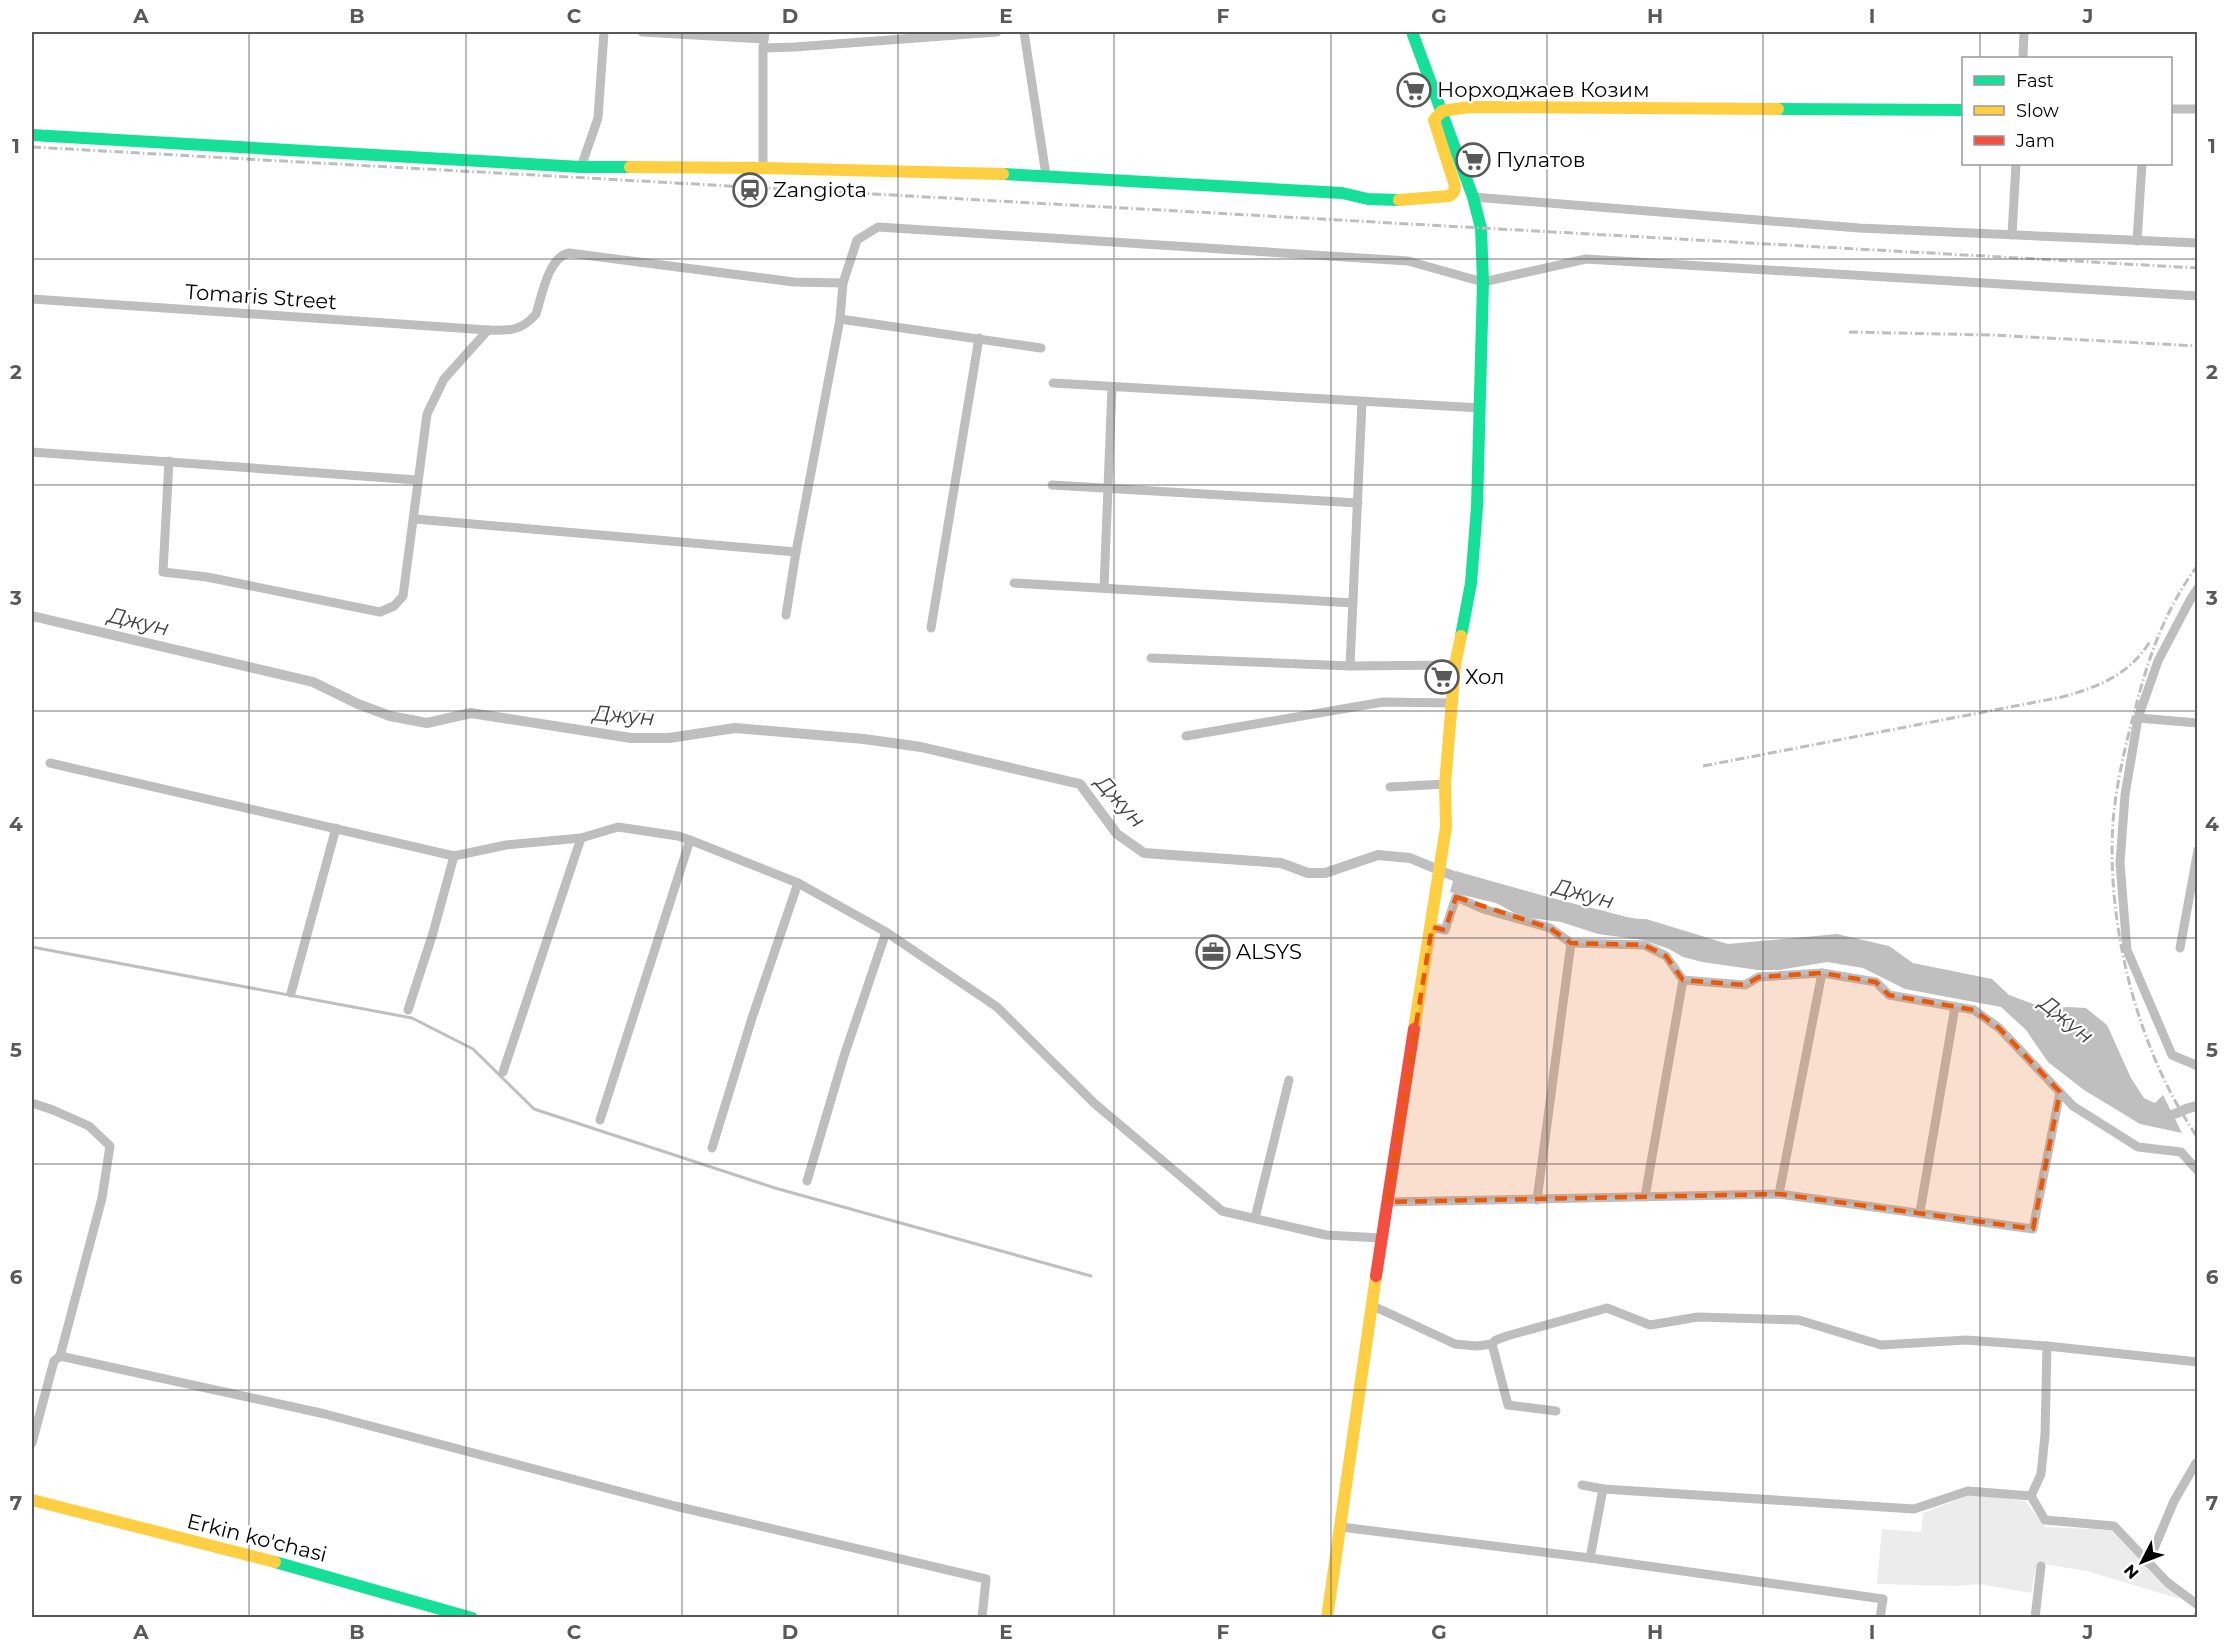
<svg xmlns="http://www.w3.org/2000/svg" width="2229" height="1649" font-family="Montserrat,sans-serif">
<rect width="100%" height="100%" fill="#fff"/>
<polygon fill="#ececec" points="1973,1494 2025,1501 2046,1527 2111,1530 2180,1599 2087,1571 2037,1563 2031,1593 1979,1584 1956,1586 1877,1584 1882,1529 1921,1532 1923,1513"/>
<path fill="#bfbfbf" d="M 1456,871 C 1503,884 1549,898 1596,909 C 1610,912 1632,920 1646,919 L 1728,944 L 1837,934 L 1889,946 L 1913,963 L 1992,979 L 2009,995 L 2047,1009 L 2068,1007 L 2086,1008 L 2107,1025 L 2131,1078 L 2144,1098 L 2155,1103 L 2163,1095 L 2182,1133 L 2140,1124 L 2084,1090 L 2048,1062 L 2026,1030 L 2001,1007 L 1905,989 L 1863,968 L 1827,962 L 1779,970 L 1758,970 L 1702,962 L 1683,957 L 1669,949 L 1643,940 L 1598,934 L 1561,922 L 1522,917 L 1496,903 L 1450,892 Z"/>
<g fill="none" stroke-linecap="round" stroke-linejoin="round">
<polyline stroke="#bfbfbf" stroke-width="3" points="32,947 412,1018 473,1049 534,1109 775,1188 1091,1276"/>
<g stroke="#bfbfbf" stroke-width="10">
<polyline points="32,616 313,682 358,704 390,716 427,723 471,713 631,738 669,738 735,728 864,739 921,747 1080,784 1117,834 1144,853 1281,863 1308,873 1325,873 1378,855 1410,858 1468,882"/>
<path d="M 2160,1116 C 2174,1118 2184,1107 2198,1106"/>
</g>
<g stroke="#bebebe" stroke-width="9">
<polyline points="642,32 764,39"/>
<polyline points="1024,32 1046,175"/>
<polyline points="763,48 795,47 997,32"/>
<polyline points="2023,58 2024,32"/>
<polyline points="2170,109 2198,109"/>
<polyline points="581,167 598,118 604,32"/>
<polyline points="763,168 763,48 765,32"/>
<polyline points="1473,197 1859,228 2198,243"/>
<polyline points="2012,235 2016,164"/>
<polyline points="2137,241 2142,164"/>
<polyline points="32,299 488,330"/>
<polyline points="840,319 1041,348"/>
<polyline points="1053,383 1480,408"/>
<polyline points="32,452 417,480"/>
<path d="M 169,461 L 163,572 L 207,577 L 380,612 L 394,606 L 403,596 L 427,414 L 444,379 L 488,330 C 508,331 522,331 536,314 C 542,296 548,257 569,253 L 794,282 L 843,283"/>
<polyline points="1052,485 1358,503"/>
<polyline points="415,519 796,552"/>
<polyline points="1014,583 1353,603"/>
<polyline points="1104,588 1112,387"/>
<polyline points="2198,588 2190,600 2158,661 2138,718 2125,795 2120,863 2127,950 2172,1055 2198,1066"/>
<polyline points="786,615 796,552 840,319 843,283 857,240 878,227 1408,261 1483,282 1586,259 2198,296"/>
<polyline points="931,628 979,338"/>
<polyline points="1151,658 1350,666 1455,665"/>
<polyline points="1350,666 1362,402"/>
<polyline points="2138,718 2198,723"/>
<polyline points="1186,736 1383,702 1453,703"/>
<polyline points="50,763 454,856 506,845 581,838 618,827 678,836 690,840 798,883 886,932 997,1007 1094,1103 1222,1211 1326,1235 1381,1238"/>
<polyline points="1390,787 1445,784"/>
<polyline points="1432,927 1445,930 1456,897 1483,909 1550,928 1571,943 1644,945 1666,956 1683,980 1645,1197"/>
<polyline points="2180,948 2198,850"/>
<polyline points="1683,980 1745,985 1759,977 1822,973 1876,982 1889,995 1974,1010 1999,1028 2073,1106 2138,1147 2181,1152 2198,1171"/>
<polyline points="291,993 336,828"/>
<polyline points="408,1010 433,933 454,856"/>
<polyline points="503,1072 581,838"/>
<polyline points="32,1103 53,1110 89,1126 110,1146 102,1198 60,1356 54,1361 32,1443"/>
<polyline points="600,1120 690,840"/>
<polyline points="712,1148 752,1018 798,883"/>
<polyline points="807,1181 844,1056 886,932"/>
<polyline points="1779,1194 1822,973"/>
<polyline points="1537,1200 1571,943"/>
<polyline points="1387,1202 1779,1194 2033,1229 2060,1092"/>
<polyline points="1920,1212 1955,1007"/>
<polyline points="1255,1218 1289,1080"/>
<polyline points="1371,1305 1455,1344 1477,1346 1492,1344 1496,1340 1507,1336 1607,1308 1650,1325 1698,1317 1799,1320 1881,1345 1966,1340 2047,1346 2198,1362"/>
<polyline points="1492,1344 1508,1405 1556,1411"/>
<polyline points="60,1356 325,1414 675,1506 986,1579 982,1618"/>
<polyline points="1582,1485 1603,1489 1914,1509 1968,1491 2031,1496 2045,1520 2114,1526 2168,1583 2198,1605"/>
<polyline points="2031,1496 2041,1474 2045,1435 2047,1346"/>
<polyline points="1341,1527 1590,1558 1883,1599 1880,1618"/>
<polyline points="1590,1558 1603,1489"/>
<polyline points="2148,1563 2174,1501 2196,1463"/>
<polyline points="2035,1618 2041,1566"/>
<polyline points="2197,1618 2198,1616"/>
</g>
<g stroke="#16e098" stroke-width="12">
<polyline points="1412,32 1473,197 1481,228 1483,282 1477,507 1471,583 1461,636"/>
<polyline points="1778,109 1964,110"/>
<polyline points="32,135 581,167 630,167"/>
<polyline points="1003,174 1342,193 1368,199 1399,200"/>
<polyline points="275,1562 472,1618"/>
</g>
<g stroke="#ffcf43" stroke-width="12">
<polyline points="630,167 763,168 1003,174"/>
<polyline points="1399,200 1449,196 1454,192 1455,186 1434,120 1442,111 1470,107 1778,109"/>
<polyline points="1414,1029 1446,827 1445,784 1455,665 1461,636"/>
<polyline points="32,1500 275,1562"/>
<polyline points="1327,1618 1376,1276"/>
</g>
<polyline stroke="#f24e42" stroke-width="12" points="1376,1276 1414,1029"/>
<g stroke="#bebebe" stroke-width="3" stroke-dasharray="9 3 1.5 3" stroke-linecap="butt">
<polyline points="32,147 2198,268"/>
<polyline points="1849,332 1991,335 2198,346"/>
<path d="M 2198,565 C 2165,609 2148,658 2135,710 C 2125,746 2116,785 2113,822 C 2106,926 2138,1052 2198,1138"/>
<path d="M 1703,766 L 2062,697 C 2101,686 2129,675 2151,640"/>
</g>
</g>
<path fill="#e8590c" fill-opacity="0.2" stroke="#e8590c" stroke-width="4.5" stroke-dasharray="12 8" stroke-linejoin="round" d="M 1456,897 L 1550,928 L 1571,943 L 1644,945 L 1666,956 L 1683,980 L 1745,985 L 1759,977 L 1822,973 L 1876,982 L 1889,995 L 1974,1010 L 1999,1028 L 2060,1092 L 2033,1229 L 1779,1194 L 1387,1202 L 1432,927 L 1445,930 Z"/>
<path fill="none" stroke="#595959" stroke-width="1.5" stroke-opacity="0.55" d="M 249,32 L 249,1618M 466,32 L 466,1618M 682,32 L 682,1618M 898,32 L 898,1618M 1114,32 L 1114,1618M 1331,32 L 1331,1618M 1547,32 L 1547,1618M 1763,32 L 1763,1618M 1980,32 L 1980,58M 1980,164 L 1980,1618M 32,259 L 2198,259M 32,485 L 2198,485M 32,711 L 2198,711M 32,938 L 2198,938M 32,1164 L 2198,1164M 32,1390 L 2198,1390"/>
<defs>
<symbol id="supermarket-ring" viewBox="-11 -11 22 22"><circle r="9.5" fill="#fff" stroke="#595959" stroke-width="1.5"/><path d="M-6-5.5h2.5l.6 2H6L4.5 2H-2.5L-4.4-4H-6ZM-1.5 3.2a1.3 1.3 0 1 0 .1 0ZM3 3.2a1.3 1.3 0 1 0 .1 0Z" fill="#595959"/></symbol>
<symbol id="station-ring" viewBox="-11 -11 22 22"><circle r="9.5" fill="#fff" stroke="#595959" stroke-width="1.5"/><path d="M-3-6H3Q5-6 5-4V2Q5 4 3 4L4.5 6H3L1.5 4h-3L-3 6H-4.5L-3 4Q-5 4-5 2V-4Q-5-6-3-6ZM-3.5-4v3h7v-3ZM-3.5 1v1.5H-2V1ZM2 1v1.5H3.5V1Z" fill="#595959"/></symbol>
<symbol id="office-ring" viewBox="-11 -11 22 22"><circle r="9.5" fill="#fff" stroke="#595959" stroke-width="1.5"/><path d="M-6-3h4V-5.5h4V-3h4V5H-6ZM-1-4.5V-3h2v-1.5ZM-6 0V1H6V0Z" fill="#595959"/></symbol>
</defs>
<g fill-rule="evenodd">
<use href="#supermarket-ring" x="1395" y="71" width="38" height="38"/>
<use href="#supermarket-ring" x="1454" y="141" width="38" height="38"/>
<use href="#station-ring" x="731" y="171" width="38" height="38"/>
<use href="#supermarket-ring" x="1423" y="658" width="38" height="38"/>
<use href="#office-ring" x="1194" y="933" width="38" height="38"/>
</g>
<g text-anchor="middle" stroke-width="4.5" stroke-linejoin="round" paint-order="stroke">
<g font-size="21" fill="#000" stroke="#fff" text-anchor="start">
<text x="1437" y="97">Норходжаев Козим</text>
<text x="1496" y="167">Пулатов</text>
<text x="773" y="197">Zangiota</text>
<text x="1465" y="684">Хол</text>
<text x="1236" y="959">ALSYS</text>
</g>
<g font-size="21" fill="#000" stroke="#fff">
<text transform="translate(261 297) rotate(4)" y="7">Tomaris Street</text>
<text transform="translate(257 1538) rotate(14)" y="7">Erkin ko'chasi</text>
</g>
<g font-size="22" font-style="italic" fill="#444" stroke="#fff">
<text transform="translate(139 621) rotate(13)" y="8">Джун</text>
<text transform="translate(624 715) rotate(5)" y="8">Джун</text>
<text transform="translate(1121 801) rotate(48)" y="8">Джун</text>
<text transform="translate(1584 893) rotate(15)" y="8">Джун</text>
<text transform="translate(2067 1019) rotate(39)" y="8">Джун</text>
</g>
</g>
<rect width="2229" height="1649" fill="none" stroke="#ffffff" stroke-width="66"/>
<rect x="1962" y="57" width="210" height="108" fill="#ffffff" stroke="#999999" stroke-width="1.5"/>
<rect x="1974" y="76" width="30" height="9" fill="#16e098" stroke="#999999" stroke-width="1.5"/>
<text x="2016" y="87" font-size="18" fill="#000000">Fast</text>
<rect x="1974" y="106" width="30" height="9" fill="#ffcf43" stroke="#999999" stroke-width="1.5"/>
<text x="2016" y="117" font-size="18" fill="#000000">Slow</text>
<rect x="1974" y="136" width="30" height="9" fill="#f24e42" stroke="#999999" stroke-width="1.5"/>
<text x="2016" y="147" font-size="18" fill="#000000">Jam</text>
<g transform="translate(2142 1562) rotate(228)" stroke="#ffffff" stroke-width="4.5" paint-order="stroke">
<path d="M0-4.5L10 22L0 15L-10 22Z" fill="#000000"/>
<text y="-9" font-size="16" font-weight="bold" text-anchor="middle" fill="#000000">N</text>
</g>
<rect x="33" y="33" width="2163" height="1583" fill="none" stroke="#595959" stroke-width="2"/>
<g font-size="20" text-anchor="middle" font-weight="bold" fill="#595959">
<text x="141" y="23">A</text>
<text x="357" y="23">B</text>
<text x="574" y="23">C</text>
<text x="790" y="23">D</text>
<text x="1006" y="23">E</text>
<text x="1223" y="23">F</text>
<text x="1439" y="23">G</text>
<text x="1655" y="23">H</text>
<text x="1872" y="23">I</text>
<text x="2088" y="23">J</text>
<text x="16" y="153">1</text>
<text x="2212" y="153">1</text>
<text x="16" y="379">2</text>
<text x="2212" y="379">2</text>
<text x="16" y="605">3</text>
<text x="2212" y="605">3</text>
<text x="16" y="831">4</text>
<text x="2212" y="831">4</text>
<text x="16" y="1057">5</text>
<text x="2212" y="1057">5</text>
<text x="16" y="1284">6</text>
<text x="2212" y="1284">6</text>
<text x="16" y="1510">7</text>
<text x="2212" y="1510">7</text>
<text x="141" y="1639">A</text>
<text x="357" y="1639">B</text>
<text x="574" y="1639">C</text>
<text x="790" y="1639">D</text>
<text x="1006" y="1639">E</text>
<text x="1223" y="1639">F</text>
<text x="1439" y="1639">G</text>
<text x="1655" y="1639">H</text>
<text x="1872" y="1639">I</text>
<text x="2088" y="1639">J</text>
</g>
</svg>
